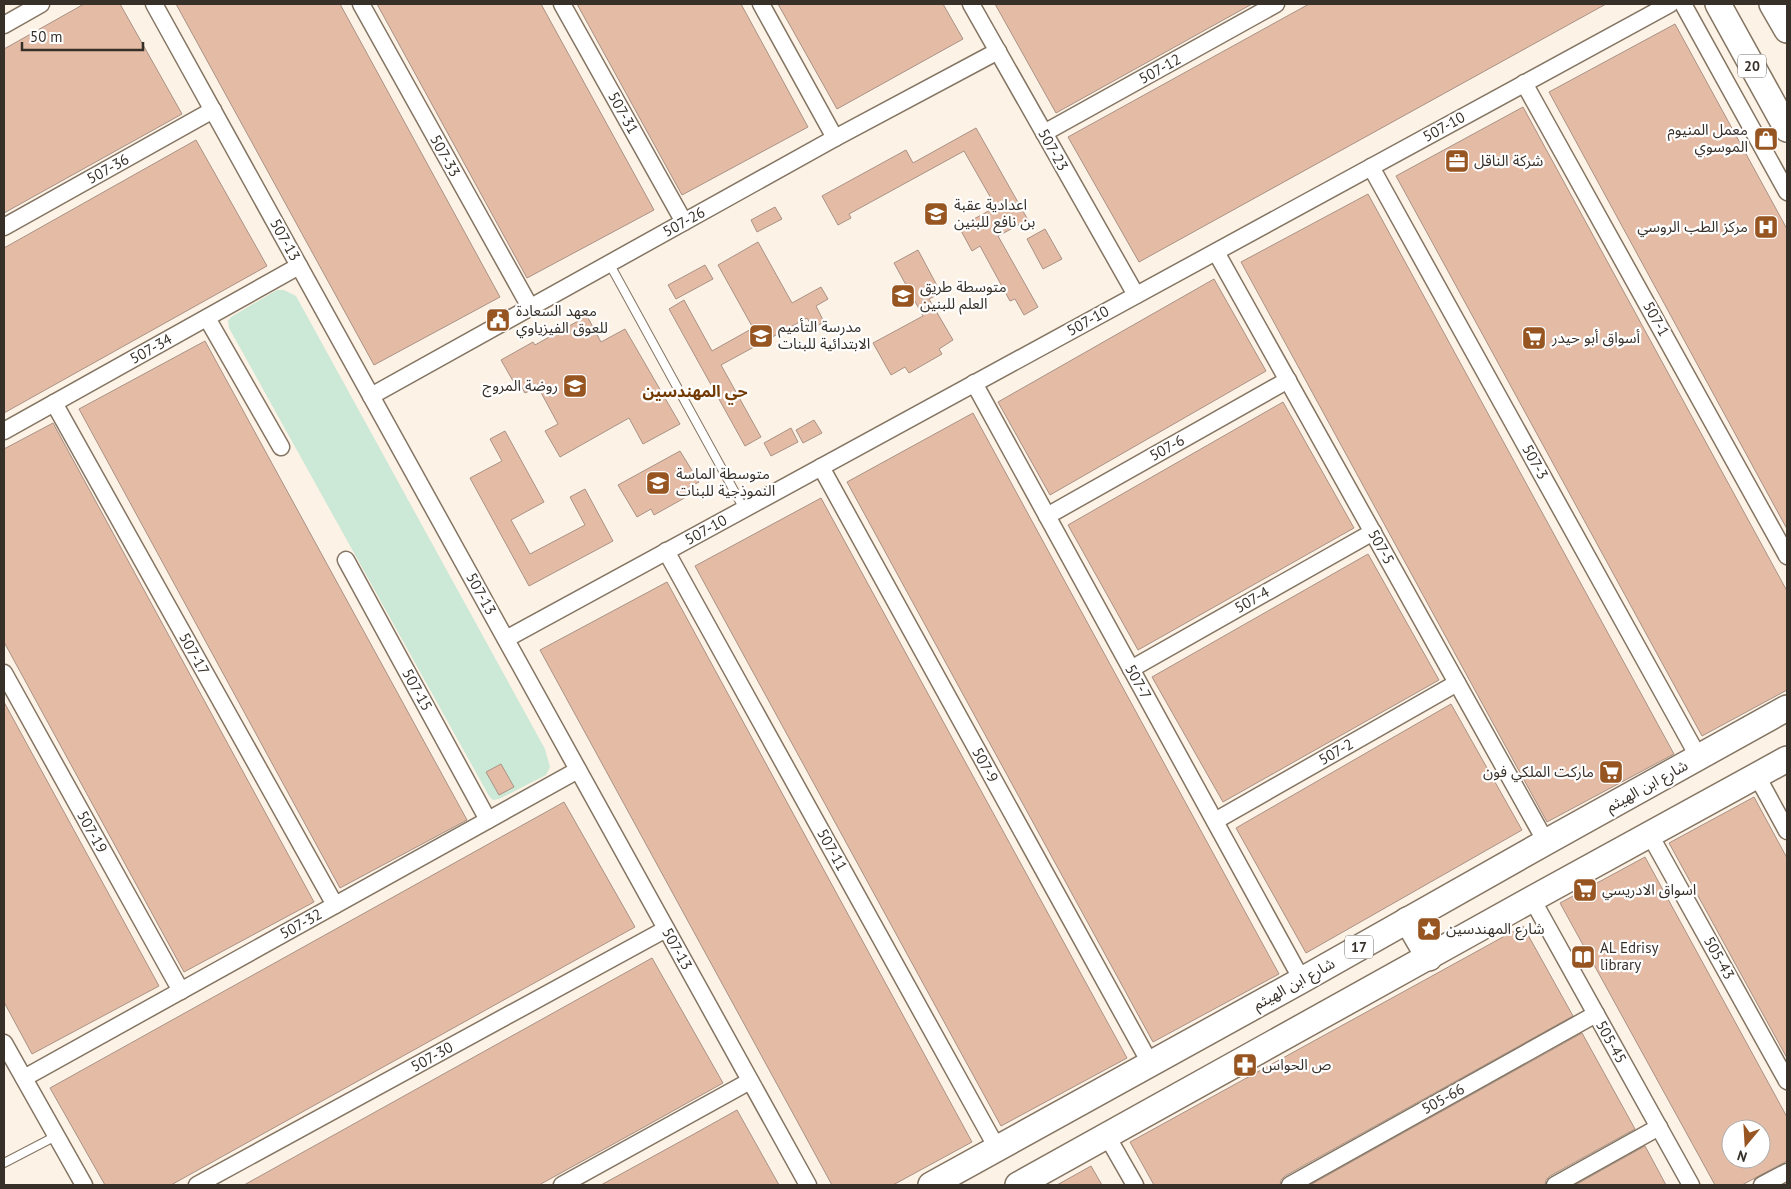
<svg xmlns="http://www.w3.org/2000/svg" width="1791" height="1189" font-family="'PT Sans','Noto Sans Arabic',sans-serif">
<rect width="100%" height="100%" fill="#fdf2e6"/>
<polygon fill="#cce8d6" points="277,290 284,290 296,296 545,749 550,767 546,775 499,799 493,800 489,796 229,328 228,321 231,317"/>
<g fill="#e4bca6" stroke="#a99285" fill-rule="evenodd">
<polygon points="84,4 120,4 182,114 4,213 4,49"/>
<polygon points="176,4 340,4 500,297 374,365"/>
<polygon points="377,4 541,4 654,210 527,278"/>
<polygon points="577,4 741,4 808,127 682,195"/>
<polygon points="778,4 943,4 963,39 837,109"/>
<polygon points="995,4 1252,4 1056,113"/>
<polygon points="1309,4 1606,4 1139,262 1068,137"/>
<polygon points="1675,24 1787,229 1787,529 1549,92"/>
<polygon points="1523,107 1787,591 1787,690 1702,736 1396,176"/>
<polygon points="976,128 1028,220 998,236 1038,307 1024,315 1015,299 1010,301 980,246 972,251 959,227 996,207 964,151 849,214 851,218 838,225 822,196 906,150 913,163"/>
<polygon points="196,140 267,266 4,413 4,248"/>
<polygon points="1368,194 1674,754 1547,822 1241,262"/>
<polygon points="775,207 782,219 757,232 751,220"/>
<polygon points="1045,229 1062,259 1043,269 1027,239"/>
<polygon points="758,242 792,303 821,287 828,299 816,306 824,322 813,328 807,318 721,365 761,437 745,446 669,309 684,300 712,351 753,328 718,265"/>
<polygon points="918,250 941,293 929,299 953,340 939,349 942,354 909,373 905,367 891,375 873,343 923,316 894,263"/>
<polygon points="705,265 713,279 676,299 668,285"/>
<polygon points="1214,279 1266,371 1050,495 998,402"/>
<polygon points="587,316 601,342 625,329 680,424 643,444 629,418 560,457 545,431 558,424 538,387 525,393 517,379 513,381 501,360 533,342 535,345"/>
<polygon points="205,341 467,820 340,888 79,409"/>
<polygon points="1283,402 1354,528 1138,650 1068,525"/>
<polygon points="973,413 1279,974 1153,1042 847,482"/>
<polygon points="814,420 822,433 803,443 796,430"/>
<polygon points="53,423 314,902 184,972 4,642 4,449"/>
<polygon points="791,428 798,442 771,456 764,443"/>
<polygon points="505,431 544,502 511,520 530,554 585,525 570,497 585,489 613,541 529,586 470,478 502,461 490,439"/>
<polygon points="680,451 699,482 684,490 688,496 654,515 651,509 637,517 618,485"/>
<polygon points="821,498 1127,1058 1001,1126 695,566"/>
<polygon points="1368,554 1439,680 1223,802 1152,677"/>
<polygon points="667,582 972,1142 893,1185 832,1185 540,650"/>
<polygon points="4,702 159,986 32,1054 4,1002"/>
<polygon points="1451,704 1522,830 1306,953 1236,828"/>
<polygon points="501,764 514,787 499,795 486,772"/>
<polygon points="1754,797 1787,858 1787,1058 1669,843"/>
<polygon points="564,802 635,927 171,1185 105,1185 50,1088"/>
<path d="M 1645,857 L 1787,1117 L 1787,1161 L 1742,1185 L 1715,1185 L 1560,903 ZM 1731,1129 L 1761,1129 L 1761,1159 L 1731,1159 Z"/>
<polygon points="1523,926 1573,1016 1285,1176 1281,1180 1280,1185 1154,1185 1130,1142"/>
<polygon points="652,958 723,1083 637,1131 539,1185 244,1185"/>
<polygon points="1582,1033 1635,1129 1550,1176 1546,1180 1545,1185 1310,1185"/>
<polygon points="737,1110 779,1185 601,1185 694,1134"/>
<polygon points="1645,1146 1666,1185 1575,1185"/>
<polygon points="1091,1166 1102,1185 1057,1185"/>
</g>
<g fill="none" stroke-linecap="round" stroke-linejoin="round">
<defs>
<g id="service">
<polyline points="609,263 744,509"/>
<polyline points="4,1163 56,1136"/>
</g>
<g id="minor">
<polyline points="154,4 808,1185"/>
<polyline points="361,4 530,307"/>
<polyline points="562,4 684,222"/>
<polyline points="761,4 835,138"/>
<polyline points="971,4 1136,295"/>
<polyline points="1683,4 1787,192"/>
<polyline points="4,25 41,4"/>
<polyline points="1524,83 1787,556"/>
<polyline points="1044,133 1276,4"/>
<polyline points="1371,167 1699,758"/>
<polyline points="4,227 213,110"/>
<polyline points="1216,252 1546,842"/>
<polyline points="207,318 281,447"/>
<polyline points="974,383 1302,980"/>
<polyline points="371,396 835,138 998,51"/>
<polyline points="54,403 335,905"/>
<polyline points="4,431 299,266"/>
<polyline points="821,467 1150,1063"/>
<polyline points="1047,516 1288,380"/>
<polyline points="666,551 997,1148"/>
<polyline points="346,560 488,820"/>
<polyline points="506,639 1670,4"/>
<polyline points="1131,669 1373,532"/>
<polyline points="4,673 181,991"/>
<polyline points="1757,776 1787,831"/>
<polyline points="1215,821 1457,683"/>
<polyline points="1650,835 1787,1081"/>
<polyline points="1532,899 1691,1185"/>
<polyline points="4,1043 84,1185"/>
<polyline points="24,1078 578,770"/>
<polyline points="1107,1136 1135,1185"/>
<polyline points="197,1185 666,929"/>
<polyline points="562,1185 750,1081"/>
<polyline points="1290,1185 1596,1014"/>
<polyline points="1555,1185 1659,1127"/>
<polyline points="1762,1185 1787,1172"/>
</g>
<g id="primary">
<polyline points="1718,4 1787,129"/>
<polyline points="1772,4 1787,30"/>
<polyline points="1407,920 1429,958"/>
<polyline points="931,1185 1302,980 1546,842 1787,708"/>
<polyline points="1018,1185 1532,899 1787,759"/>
</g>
</defs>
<use href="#service" stroke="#857563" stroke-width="10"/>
<use href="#minor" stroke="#857563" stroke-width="19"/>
<use href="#primary" stroke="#857563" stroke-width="28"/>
<use href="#service" stroke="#fff" stroke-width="8"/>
<use href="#minor" stroke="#fff" stroke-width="16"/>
<use href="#primary" stroke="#fff" stroke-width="25"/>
</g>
<defs>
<symbol id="shop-square" viewBox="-11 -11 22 22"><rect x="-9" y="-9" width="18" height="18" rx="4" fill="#975521" stroke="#fff"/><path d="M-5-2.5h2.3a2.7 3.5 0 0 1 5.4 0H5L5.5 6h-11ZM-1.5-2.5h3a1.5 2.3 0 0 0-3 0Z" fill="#fff"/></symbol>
<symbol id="office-square" viewBox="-11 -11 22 22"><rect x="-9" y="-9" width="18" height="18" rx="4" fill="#975521" stroke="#fff"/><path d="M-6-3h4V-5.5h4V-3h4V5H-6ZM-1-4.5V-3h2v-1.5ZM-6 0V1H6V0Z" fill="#fff"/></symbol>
<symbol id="school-square" viewBox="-11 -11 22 22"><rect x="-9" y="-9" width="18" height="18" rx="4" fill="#975521" stroke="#fff"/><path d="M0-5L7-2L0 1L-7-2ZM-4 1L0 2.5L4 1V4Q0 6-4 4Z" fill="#fff"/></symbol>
<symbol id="hospital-square" viewBox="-11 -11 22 22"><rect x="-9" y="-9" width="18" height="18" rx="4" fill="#975521" stroke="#fff"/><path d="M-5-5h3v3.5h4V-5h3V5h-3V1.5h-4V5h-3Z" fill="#fff"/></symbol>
<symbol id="civic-square" viewBox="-11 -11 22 22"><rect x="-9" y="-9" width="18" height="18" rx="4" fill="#975521" stroke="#fff"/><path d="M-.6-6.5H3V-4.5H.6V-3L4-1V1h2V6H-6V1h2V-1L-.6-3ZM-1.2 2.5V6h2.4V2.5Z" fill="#fff"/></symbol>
<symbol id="supermarket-square" viewBox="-11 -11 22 22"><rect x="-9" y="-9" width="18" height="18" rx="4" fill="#975521" stroke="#fff"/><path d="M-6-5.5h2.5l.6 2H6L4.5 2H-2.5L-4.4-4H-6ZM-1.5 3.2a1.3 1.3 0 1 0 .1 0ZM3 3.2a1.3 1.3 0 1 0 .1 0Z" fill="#fff"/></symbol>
<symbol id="sight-square" viewBox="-11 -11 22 22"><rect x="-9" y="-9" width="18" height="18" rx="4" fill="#975521" stroke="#fff"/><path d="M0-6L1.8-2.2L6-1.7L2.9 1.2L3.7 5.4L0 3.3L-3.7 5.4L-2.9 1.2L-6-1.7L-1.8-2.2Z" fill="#fff"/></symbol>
<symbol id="library-square" viewBox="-11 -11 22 22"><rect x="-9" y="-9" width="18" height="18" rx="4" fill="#975521" stroke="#fff"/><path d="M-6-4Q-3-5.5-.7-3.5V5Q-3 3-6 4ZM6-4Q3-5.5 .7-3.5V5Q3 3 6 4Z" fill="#fff"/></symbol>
<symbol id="pharmacy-square" viewBox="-11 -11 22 22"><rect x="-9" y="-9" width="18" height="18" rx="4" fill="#975521" stroke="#fff"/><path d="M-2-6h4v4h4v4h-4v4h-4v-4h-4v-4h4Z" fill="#fff"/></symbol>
</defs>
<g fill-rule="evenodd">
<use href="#shop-square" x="1752" y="125" width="28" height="28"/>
<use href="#office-square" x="1443" y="147" width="28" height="28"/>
<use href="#school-square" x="922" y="200" width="28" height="28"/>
<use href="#hospital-square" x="1752" y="213" width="28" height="28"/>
<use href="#school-square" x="889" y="282" width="28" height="28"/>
<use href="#civic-square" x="484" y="306" width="28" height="28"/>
<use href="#school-square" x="747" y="322" width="28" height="28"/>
<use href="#supermarket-square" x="1520" y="324" width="28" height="28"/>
<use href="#school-square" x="561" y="372" width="28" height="28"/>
<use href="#school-square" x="644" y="469" width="28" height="28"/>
<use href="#supermarket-square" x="1597" y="758" width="28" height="28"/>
<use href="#supermarket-square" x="1571" y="876" width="28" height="28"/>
<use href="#sight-square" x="1415" y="915" width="28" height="28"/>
<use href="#library-square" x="1569" y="943" width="28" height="28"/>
<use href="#pharmacy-square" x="1231" y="1051" width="28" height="28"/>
</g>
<g text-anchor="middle" stroke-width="4.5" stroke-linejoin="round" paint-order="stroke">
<g fill="#fff" stroke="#736e69" stroke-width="1">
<rect x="1738" y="54.5" width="28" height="23" rx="4"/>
<rect x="1345" y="935.5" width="28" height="23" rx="4"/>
</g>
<g font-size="14" font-weight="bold" fill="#373029">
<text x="1752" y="71">20</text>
<text x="1359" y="952">17</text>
</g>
<g font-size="15" fill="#373029" stroke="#fff">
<text transform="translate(1160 69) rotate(-29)" y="5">507-12</text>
<text transform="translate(623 113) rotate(61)" y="5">507-31</text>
<text transform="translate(1444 127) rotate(-29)" y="5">507-10</text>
<text transform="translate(1053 150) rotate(61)" y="5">507-23</text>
<text transform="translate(445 156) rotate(61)" y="5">507-33</text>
<text transform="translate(108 169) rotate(-29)" y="5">507-36</text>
<text transform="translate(684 222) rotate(-29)" y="5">507-26</text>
<text transform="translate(285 240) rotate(61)" y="5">507-13</text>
<text transform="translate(1656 319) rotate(61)" y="5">507-1</text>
<text transform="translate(1088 321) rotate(-29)" y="5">507-10</text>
<text transform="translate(151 349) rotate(-29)" y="5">507-34</text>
<text transform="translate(1167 448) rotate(-29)" y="5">507-6</text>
<text transform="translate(1535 462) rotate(61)" y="5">507-3</text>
<text transform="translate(706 530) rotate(-29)" y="5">507-10</text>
<text transform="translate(1381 547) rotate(61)" y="5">507-5</text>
<text transform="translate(481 594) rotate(61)" y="5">507-13</text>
<text transform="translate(1252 600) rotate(-30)" y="5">507-4</text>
<text transform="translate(194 654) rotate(61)" y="5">507-17</text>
<text transform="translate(1138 682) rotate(61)" y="5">507-7</text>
<text transform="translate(417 690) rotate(61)" y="5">507-15</text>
<text transform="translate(1336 752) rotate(-30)" y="5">507-2</text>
<text transform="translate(985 765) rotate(61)" y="5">507-9</text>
<text transform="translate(1647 786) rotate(-29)" y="5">شارع ابن الهيثم</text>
<text transform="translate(92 832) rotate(61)" y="5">507-19</text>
<text transform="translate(832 850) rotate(61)" y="5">507-11</text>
<text transform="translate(301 924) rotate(-29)" y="5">507-32</text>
<text transform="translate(677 949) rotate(61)" y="5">507-13</text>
<text transform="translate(1719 958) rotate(61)" y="5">505-43</text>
<text transform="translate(1294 984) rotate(-29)" y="5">شارع ابن الهيثم</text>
<text transform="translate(1611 1042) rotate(61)" y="5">505-45</text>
<text transform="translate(432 1057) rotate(-29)" y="5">507-30</text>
<text transform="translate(1443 1099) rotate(-29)" y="5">505-66</text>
</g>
<g font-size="15" fill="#373029" stroke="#fff" text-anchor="start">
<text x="1748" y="135" text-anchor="end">معمل المنيوم<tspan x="1748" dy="17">الموسوي</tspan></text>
<text x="1474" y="166">شركة الناقل</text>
<text x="954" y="210">اعدادية عقبة<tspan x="954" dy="17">بن نافع للبنين</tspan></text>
<text x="1748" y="232" text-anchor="end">مركز الطب الروسي</text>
<text x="920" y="292">متوسطة طريق<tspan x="920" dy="17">العلم للبنين</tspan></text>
<text x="516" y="316">معهد السعادة<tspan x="516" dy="17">للعوق الفيزياوي</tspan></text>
<text x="778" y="332">مدرسة التأميم<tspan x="778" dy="17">الابتدائية للبنات</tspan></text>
<text x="1552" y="343">أسواق أبو حيدر</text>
<text x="558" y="391" text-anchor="end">روضة المروج</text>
<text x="676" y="479">متوسطة الماسة<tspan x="676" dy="17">النموذجية للبنات</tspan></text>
<text x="1594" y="777" text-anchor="end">ماركت الملكي فون</text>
<text x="1602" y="895">اسواق الادريسي</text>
<text x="1446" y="934">شارع المهندسين</text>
<text x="1600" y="953">AL Edrisy<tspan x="1600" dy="17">library</tspan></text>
<text x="1262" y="1070">ص الحواس</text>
</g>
<g font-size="16" font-weight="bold" fill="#723901" stroke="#fff">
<text x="695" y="397">حي المهندسين</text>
</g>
</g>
<rect width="1791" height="1189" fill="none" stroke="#373029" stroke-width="10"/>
<g transform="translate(1746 1144) rotate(198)"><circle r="24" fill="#ffffff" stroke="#afaca9"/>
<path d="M0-4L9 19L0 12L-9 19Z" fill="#975521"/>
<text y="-8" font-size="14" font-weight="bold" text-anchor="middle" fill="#373029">N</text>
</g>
<path d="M22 42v8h121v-8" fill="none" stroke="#373029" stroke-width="2.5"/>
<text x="30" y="42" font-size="15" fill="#373029" stroke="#ffffff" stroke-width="4" paint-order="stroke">50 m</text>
</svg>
